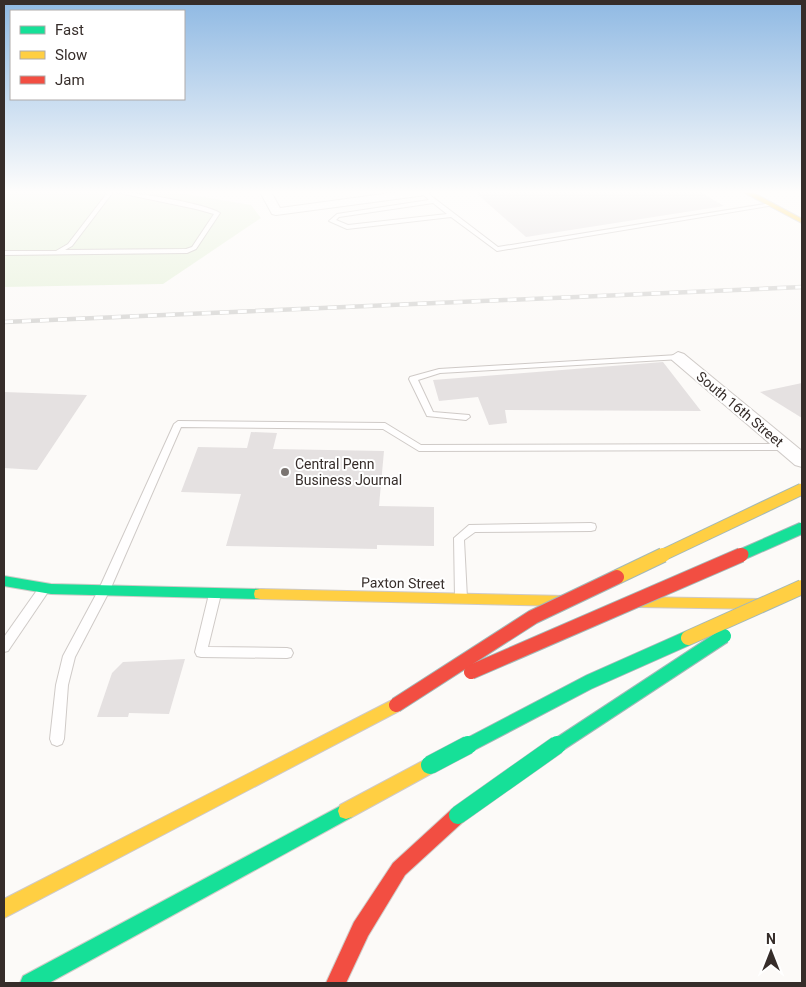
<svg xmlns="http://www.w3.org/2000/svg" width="806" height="987" font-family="Roboto,sans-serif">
<rect width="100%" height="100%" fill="#fcfaf8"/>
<polygon fill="#eaf3df" points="4,192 174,192 251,205 261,218 163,284 4,287"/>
<g fill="#e5e1e1">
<polygon points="475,192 700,192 724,206 526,237"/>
<polygon points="663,362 701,411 505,410 507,423 489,425 478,397 439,401 433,380"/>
<polygon points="802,383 802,418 760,392"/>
<polygon points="4,392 87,395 37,470 4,468"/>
<polygon points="251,432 277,433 273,449 384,451 379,506 434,507 434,546 377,545 377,549 226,546 241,494 181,492 198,447 247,448"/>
<polygon points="185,659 169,714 129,713 128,717 97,717 112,673 123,662"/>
</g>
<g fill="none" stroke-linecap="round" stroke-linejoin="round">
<defs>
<g id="lane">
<path d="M 108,192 L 113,192 L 72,246 L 65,250 L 186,249 L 192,247 L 214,214 L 196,209 L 115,192 C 136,192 203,203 220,213 L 196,249 L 187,253 L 4,255 L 4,251 L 56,251 L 68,244 Z"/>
<path d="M 421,192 L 426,192 L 498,247 L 771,203 L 774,205 L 497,251 L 451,217 L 347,229 L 329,221 L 337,214 L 429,200 ZM 433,203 L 447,214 L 348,225 L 336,220 L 339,217 Z"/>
<polygon points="678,355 681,355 681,359 440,373 418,380 433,412 469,415 470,417 466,420 427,416 409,379 410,377 439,369"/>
<polygon points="178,421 385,423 421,445 786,444 791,447 786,450 419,451 383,429 181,427 110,590 75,657 68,685 64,739 62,744 57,746 52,744 50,739 56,685 63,656 99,589 174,424"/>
<polygon points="591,523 595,524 596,527 595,530 591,531 475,532 464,540 467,598 465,601 461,603 457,601 455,598 454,538 469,525"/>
<polygon points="44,584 48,586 50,589 48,592 8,651 4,652 4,637 40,586"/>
<polygon points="215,589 219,591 221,594 208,647 287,648 291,649 293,653 291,657 287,658 201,657 197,656 195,652 209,594 211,591"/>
</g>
<g id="street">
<polygon points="260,192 271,192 280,208 398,192 431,192 426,195 276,215 272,214"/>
<polygon points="678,352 684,354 802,451 802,467 795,465 672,360 670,357"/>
</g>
<g id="fast">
<polygon points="4,576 51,584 260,589 265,590 266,594 265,598 260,599 51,594 4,586"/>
<polygon points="346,803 352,805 354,811 352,817 49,983 20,983 23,976"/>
</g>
<g id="slow">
<polygon points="743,192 752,192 802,219 802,223"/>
<polygon points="260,589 567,596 572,597 574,601 572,605 567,606 260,599 255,598 254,594 255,590"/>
<polygon points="637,597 761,599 766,600 768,604 766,608 761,609 637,607 632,606 630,602 632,598"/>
<polygon points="396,698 401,700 403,705 401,710 4,918 4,899"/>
<polygon points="430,757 436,759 438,765 436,771 352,817 346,819 340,817 338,811 340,805"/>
</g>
<polygon id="jam" points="458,807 464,809 466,815 464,821 405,875 368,936 346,983 326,983 354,922 393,863 452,809"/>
</defs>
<use href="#lane" stroke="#cfcac7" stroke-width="2"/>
<use href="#street" stroke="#cfcac7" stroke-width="2"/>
<use href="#fast" stroke="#cfcac7" stroke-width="2"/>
<use href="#slow" stroke="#cfcac7" stroke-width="2"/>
<use href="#jam" stroke="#cfcac7" stroke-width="2"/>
<use href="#lane" fill="#fffefe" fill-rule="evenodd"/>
<use href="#street" fill="#fffefe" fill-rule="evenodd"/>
<use href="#fast" fill="#16e098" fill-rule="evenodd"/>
<use href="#slow" fill="#ffcf43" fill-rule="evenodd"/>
<use href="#jam" fill="#f24e42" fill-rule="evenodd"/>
<defs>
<polyline id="rail" points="4,322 802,287"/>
</defs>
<use href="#rail" stroke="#dcdbd9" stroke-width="4.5"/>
<use href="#rail" stroke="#fff" stroke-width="3" stroke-dasharray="9" stroke-linecap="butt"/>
<defs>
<polyline id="fast-bridge-far2" points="743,554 802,528"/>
<g id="fast-bridge-far1">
<polyline points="465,747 589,682 688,638"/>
<polyline points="555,747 724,636"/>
</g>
<g id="fast-bridge">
<polyline points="430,765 468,745"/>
<polyline points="458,815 557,745"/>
</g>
<polyline id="slow-bridge-far1" points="661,556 802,489"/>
<g id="slow-bridge">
<polyline points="617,577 663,555"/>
<polyline points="688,638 802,587"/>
</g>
<polyline id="jam-bridge-far1" points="738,556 743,554"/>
<g id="jam-bridge">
<polyline points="471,672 741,555"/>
<polyline points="396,705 533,617 617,577"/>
</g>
</defs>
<use href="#fast-bridge-far2" stroke="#a3b8b8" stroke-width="13" stroke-linecap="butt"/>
<use href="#fast-bridge-far1" stroke="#a3b8b8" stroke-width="16" stroke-linecap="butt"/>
<use href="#fast-bridge" stroke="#a3b8b8" stroke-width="19" stroke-linecap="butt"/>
<use href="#slow-bridge-far1" stroke="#a3b8b8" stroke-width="13" stroke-linecap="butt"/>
<use href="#slow-bridge" stroke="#a3b8b8" stroke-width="16" stroke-linecap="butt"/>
<use href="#jam-bridge-far1" stroke="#a3b8b8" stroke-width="13" stroke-linecap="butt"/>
<use href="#jam-bridge" stroke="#a3b8b8" stroke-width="16" stroke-linecap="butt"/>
<use href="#fast-bridge-far2" stroke="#16e098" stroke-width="11"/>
<use href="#fast-bridge-far1" stroke="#16e098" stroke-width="14"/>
<use href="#fast-bridge" stroke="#16e098" stroke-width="18"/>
<use href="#slow-bridge-far1" stroke="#ffcf43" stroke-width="11"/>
<use href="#slow-bridge" stroke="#ffcf43" stroke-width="14"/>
<use href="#jam-bridge-far1" stroke="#f24e42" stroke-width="11"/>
<use href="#jam-bridge" stroke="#f24e42" stroke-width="14"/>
</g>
<linearGradient id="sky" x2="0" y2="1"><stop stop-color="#8fb9e3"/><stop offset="0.58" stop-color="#fefdfc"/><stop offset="1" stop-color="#fefdfc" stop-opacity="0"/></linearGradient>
<rect width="806" height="331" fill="url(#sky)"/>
<circle fill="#7b7572" stroke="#fff" stroke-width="2" cx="285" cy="472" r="5"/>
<g text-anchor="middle" stroke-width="4" stroke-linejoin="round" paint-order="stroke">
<g font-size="14" fill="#362d2a" stroke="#fff">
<text transform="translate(740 409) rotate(40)" y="5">South 16th Street</text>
<text transform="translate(403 583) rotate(1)" y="5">Paxton Street</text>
</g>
<g font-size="14" fill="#362d2a" stroke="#fff" text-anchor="start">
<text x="295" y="469">Central Penn<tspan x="295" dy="16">Business Journal</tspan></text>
</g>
</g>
<rect width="806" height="987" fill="none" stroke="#362d2a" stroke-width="10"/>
<rect x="10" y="10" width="175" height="90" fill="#ffffff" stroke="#afabaa"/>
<rect x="20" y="26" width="25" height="8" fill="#16e098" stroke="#afabaa"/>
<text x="55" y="35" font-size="15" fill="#362d2a">Fast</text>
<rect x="20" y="51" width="25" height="8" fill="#ffcf43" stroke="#afabaa"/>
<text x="55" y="60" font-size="15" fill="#362d2a">Slow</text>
<rect x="20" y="76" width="25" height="8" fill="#f24e42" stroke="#afabaa"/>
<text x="55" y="85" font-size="15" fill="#362d2a">Jam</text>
<g transform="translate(771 952)" stroke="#ffffff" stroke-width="4" paint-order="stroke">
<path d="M0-4L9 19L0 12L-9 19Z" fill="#362d2a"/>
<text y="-8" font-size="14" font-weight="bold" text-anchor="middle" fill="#362d2a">N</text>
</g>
</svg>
